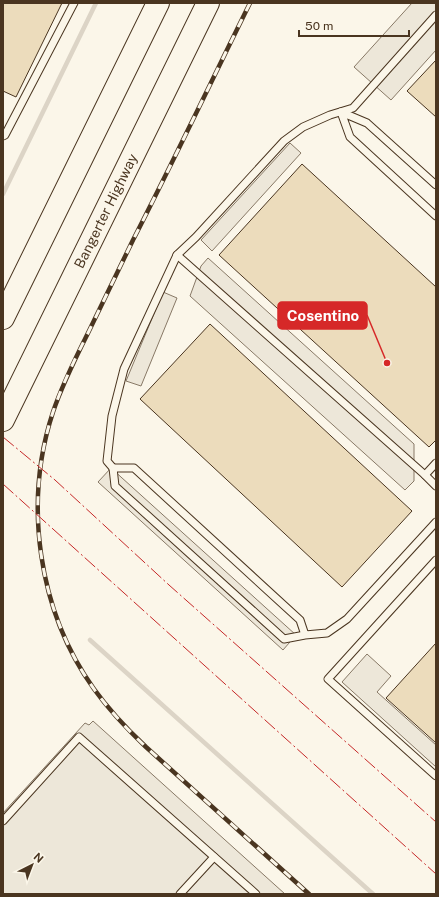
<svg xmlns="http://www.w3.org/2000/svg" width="439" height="897" font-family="'Public Sans',sans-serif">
<rect width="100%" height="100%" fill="#fbf6e9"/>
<g fill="#ede7d9" stroke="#887966">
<polygon points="412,3 436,3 436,50 391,100 354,67"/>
<polygon points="290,143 301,153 212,251 201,240"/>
<polygon points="208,258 414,444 414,481 405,490 190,296 201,266"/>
<polygon points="163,292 177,298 141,386 126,381"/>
<polygon points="111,468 296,635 283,650 98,482"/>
<polygon points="367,654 391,676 377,692 436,745 436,767 342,682"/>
<polygon points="93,721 285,894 3,894 3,813 85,723 89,725"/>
</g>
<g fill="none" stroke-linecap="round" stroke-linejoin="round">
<g stroke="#dcd4c6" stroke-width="4.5">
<polyline points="3,194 96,3"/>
<polyline points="90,640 373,894"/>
</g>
</g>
<g fill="#ecdcbc" stroke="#4a3520">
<polygon points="3,3 62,3 16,97 3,91"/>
<polygon points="436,60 436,117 407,91"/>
<polygon points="302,164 436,287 436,440 429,447 219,255"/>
<polygon points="210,324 412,511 342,587 140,399"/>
<polygon points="436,643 436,743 386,698"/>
</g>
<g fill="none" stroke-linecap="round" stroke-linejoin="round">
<defs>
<g id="service">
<polyline points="3,136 5,135 74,3"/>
<polyline points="436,185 367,123 341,112 350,137 436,216"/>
<polyline points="177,255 425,475 436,486"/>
<polyline points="113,468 107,461 112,416 124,369 177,255 196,237 284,141 303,127 330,115 353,108 436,15"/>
<polyline points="425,475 436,463"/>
<polyline points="436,560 328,679 436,776"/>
<polyline points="305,635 300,620 134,468 113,468 115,486 284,639 305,635 327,633 347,619 436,522"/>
<polyline points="3,821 79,737 256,894"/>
<polyline points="180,894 214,857"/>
</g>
<g id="trunk">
<polyline points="3,318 158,3"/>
<path id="s1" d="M 3,420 L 208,3"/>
</g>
</defs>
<use href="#service" stroke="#4a3520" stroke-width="9"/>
<use href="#trunk" stroke="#4a3520" stroke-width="24"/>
<use href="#service" stroke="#fbf6e9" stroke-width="7"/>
<use href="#trunk" stroke="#fbf6e9" stroke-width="22"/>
<defs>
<path id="rail" d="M 250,3 C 211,82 173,162 133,240 C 118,271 103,302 88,333 C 75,359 62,385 53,412 C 23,503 38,611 94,689 C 109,710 127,729 146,747 L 309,894"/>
</defs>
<use href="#rail" stroke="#4a3520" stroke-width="4.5"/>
<use href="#rail" stroke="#fbf6e9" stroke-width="3" stroke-dasharray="9" stroke-linecap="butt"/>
<g stroke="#c62828" stroke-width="1" stroke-dasharray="14 3 2 3" stroke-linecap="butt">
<polyline points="3,437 55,480 169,585 436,822"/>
<polyline points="3,484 436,874"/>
</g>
</g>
<g text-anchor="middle" stroke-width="3" stroke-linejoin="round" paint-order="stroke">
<g font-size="14" fill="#4a3520" stroke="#fbf6e9">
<text dy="5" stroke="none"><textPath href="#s1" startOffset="233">Bangerter Highway</textPath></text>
</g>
</g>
<path fill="none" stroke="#d62828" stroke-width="1.5" d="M387 363L367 315"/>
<circle fill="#d62828" stroke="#fbf6e9" stroke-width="1.5" cx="387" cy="363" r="4"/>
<rect fill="#d62828" stroke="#d62828" stroke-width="1.5" x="278" y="302" width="89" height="27" rx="4"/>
<g font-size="15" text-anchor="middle" font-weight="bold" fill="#fff">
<text x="323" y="321">Cosentino</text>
</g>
<rect width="439" height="897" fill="none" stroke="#4a3520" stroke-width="8"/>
<g transform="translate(32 865) rotate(42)" stroke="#fbf6e9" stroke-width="3" paint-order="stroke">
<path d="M0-3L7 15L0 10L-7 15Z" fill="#4a3520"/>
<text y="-6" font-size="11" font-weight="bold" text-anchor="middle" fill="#4a3520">N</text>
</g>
<path d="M299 30v6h110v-6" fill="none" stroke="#4a3520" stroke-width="2"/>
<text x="305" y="30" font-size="12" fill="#4a3520" stroke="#fbf6e9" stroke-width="3" paint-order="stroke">50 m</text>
</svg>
